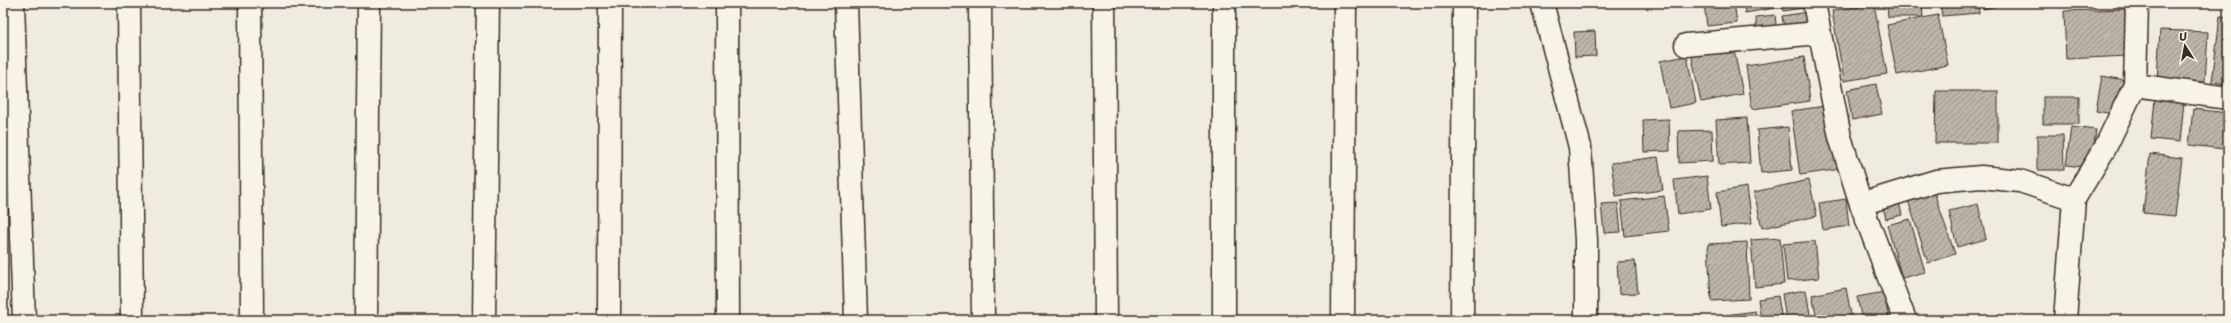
<svg xmlns="http://www.w3.org/2000/svg" width="2231" height="323" font-family="Sriracha,sans-serif">
<defs>
<pattern id="building-hatch" width="6" height="6" patternUnits="userSpaceOnUse"><rect width="6" height="6" fill="#bdb5aa"/><path d="M-1 1l2-2M0 6l6-6M5 7l2-2" fill="none" stroke="#9b938a"/></pattern>
</defs>
<rect width="100%" height="100%" fill="#efebe0"/>
<filter id="ink" filterUnits="userSpaceOnUse"><feTurbulence type="fractalNoise" baseFrequency=".025" numOctaves="2"/><feDisplacementMap in="SourceGraphic" scale="8" xChannelSelector="R" yChannelSelector="G"/><feConvolveMatrix kernelMatrix="1 2 1 2 8 2 1 2 1" color-interpolation-filters="sRGB"/></filter>
<g filter="url(#ink)">
<g fill="url(#building-hatch)" stroke="#3b2a1e">
<polygon points="1734,3 1737,23 1707,26 1704,4"/>
<polygon points="1743,3 1774,3 1775,8 1745,13"/>
<polygon points="1781,3 1810,3 1811,7 1783,11"/>
<polygon points="1887,3 1922,3 1923,17 1888,17"/>
<polygon points="1940,3 1978,3 1979,13 1942,16"/>
<polygon points="1983,3 1996,3 1996,6 1984,9"/>
<polygon points="1874,4 1887,74 1844,81 1832,11"/>
<polygon points="2126,9 2128,56 2066,59 2064,11"/>
<polygon points="1808,12 1812,29 1785,34 1782,16"/>
<polygon points="1775,15 1777,34 1757,36 1756,17"/>
<polygon points="1938,15 1948,65 1897,75 1887,25"/>
<polygon points="2220,16 2228,17 2228,84 2212,82"/>
<polygon points="2160,30 2208,32 2205,82 2157,79"/>
<polygon points="1595,31 1596,56 1575,57 1574,32"/>
<polygon points="1733,45 1743,94 1701,102 1691,53"/>
<polygon points="1687,56 1696,103 1669,108 1660,61"/>
<polygon points="1804,57 1810,101 1752,109 1746,66"/>
<polygon points="2102,76 2125,80 2119,115 2096,111"/>
<polygon points="1876,84 1882,114 1852,120 1847,90"/>
<polygon points="1936,91 1998,91 1998,143 1935,143"/>
<rect x="2043" y="97" width="36" height="27"/>
<polygon points="2155,99 2184,102 2180,142 2151,139"/>
<polygon points="1832,105 1841,169 1800,175 1791,111"/>
<polygon points="2193,109 2228,113 2224,149 2189,145"/>
<polygon points="1747,118 1750,163 1719,165 1716,120"/>
<polygon points="1669,119 1670,151 1644,152 1643,120"/>
<polygon points="1788,127 1792,170 1761,173 1757,130"/>
<polygon points="2071,127 2096,130 2091,168 2066,165"/>
<polygon points="1712,130 1713,161 1679,163 1678,131"/>
<polygon points="2037,135 2063,135 2064,170 2037,170"/>
<polygon points="2150,154 2182,158 2175,216 2143,213"/>
<polygon points="1658,157 1663,190 1616,196 1611,163"/>
<polygon points="1707,176 1711,209 1678,214 1674,180"/>
<polygon points="1809,180 1817,216 1762,228 1754,192"/>
<polygon points="1747,187 1752,223 1721,227 1717,192"/>
<polygon points="1934,192 1955,254 1928,263 1908,200"/>
<polygon points="1664,196 1669,231 1625,236 1621,201"/>
<polygon points="1898,198 1902,215 1886,219 1882,202"/>
<polygon points="1846,199 1849,226 1823,230 1819,203"/>
<polygon points="1618,203 1621,232 1604,233 1601,204"/>
<polygon points="1978,204 1986,239 1957,247 1949,211"/>
<polygon points="1910,219 1925,272 1902,278 1887,225"/>
<polygon points="1780,238 1784,284 1755,287 1751,240"/>
<polygon points="1815,241 1819,278 1787,281 1783,244"/>
<polygon points="1747,242 1749,299 1711,301 1708,244"/>
<polygon points="1635,261 1638,293 1619,294 1617,262"/>
<polygon points="1846,288 1852,320 1817,320 1812,295"/>
<polygon points="1806,290 1811,320 1786,320 1782,294"/>
<polygon points="1884,292 1889,320 1862,320 1857,297"/>
<polygon points="1778,296 1782,320 1761,320 1758,299"/>
<polygon points="1755,311 1757,320 1727,320 1726,315"/>
</g>
<g fill="none" stroke-linecap="round" stroke-linejoin="round">
<defs>
<g id="minor">
<polyline points="13,3 24,320"/>
<polyline points="129,3 132,320"/>
<polyline points="250,3 252,320"/>
<polyline points="727,3 728,320"/>
<polyline points="846,3 856,320"/>
<polyline points="980,3 983,320"/>
<polyline points="1104,3 1106,320"/>
<polyline points="1224,3 1224,320"/>
<polyline points="1542,3 1580,147 1586,240 1586,320"/>
<polyline points="1814,3 1840,137 1861,204 1905,320"/>
<polyline points="1686,45 1819,33"/>
<polyline points="2135,85 2137,3"/>
<polyline points="1861,204 1936,181 1981,177 2020,181 2074,199"/>
<polyline points="366,320 369,3"/>
<polyline points="484,320 488,3"/>
<polyline points="609,320 610,3"/>
<polyline points="1343,320 1345,3"/>
<polyline points="1462,320 1464,3"/>
<polyline points="2065,320 2074,199 2105,148 2135,85 2228,98"/>
</g>
</defs>
<use href="#minor" stroke="#3b2a1e" stroke-width="25"/>
<use href="#minor" stroke="#f7f3e8" stroke-width="22"/>
</g>
</g>
<rect width="2231" height="323" fill="none" stroke="#f7f3e8" stroke-width="16"/>
<rect x="8" y="8" width="2215" height="307" fill="none" stroke="#3b2a1e" stroke-width="1.5" filter="url(#ink)"/>
<g transform="translate(2185 46) rotate(349)" stroke="#f7f3e8" stroke-width="3" paint-order="stroke">
<path d="M0-3L7 15L0 10L-7 15Z" fill="#3b2a1e"/>
<text y="-6" font-size="11" font-weight="bold" text-anchor="middle" fill="#3b2a1e">U</text>
</g>
</svg>
